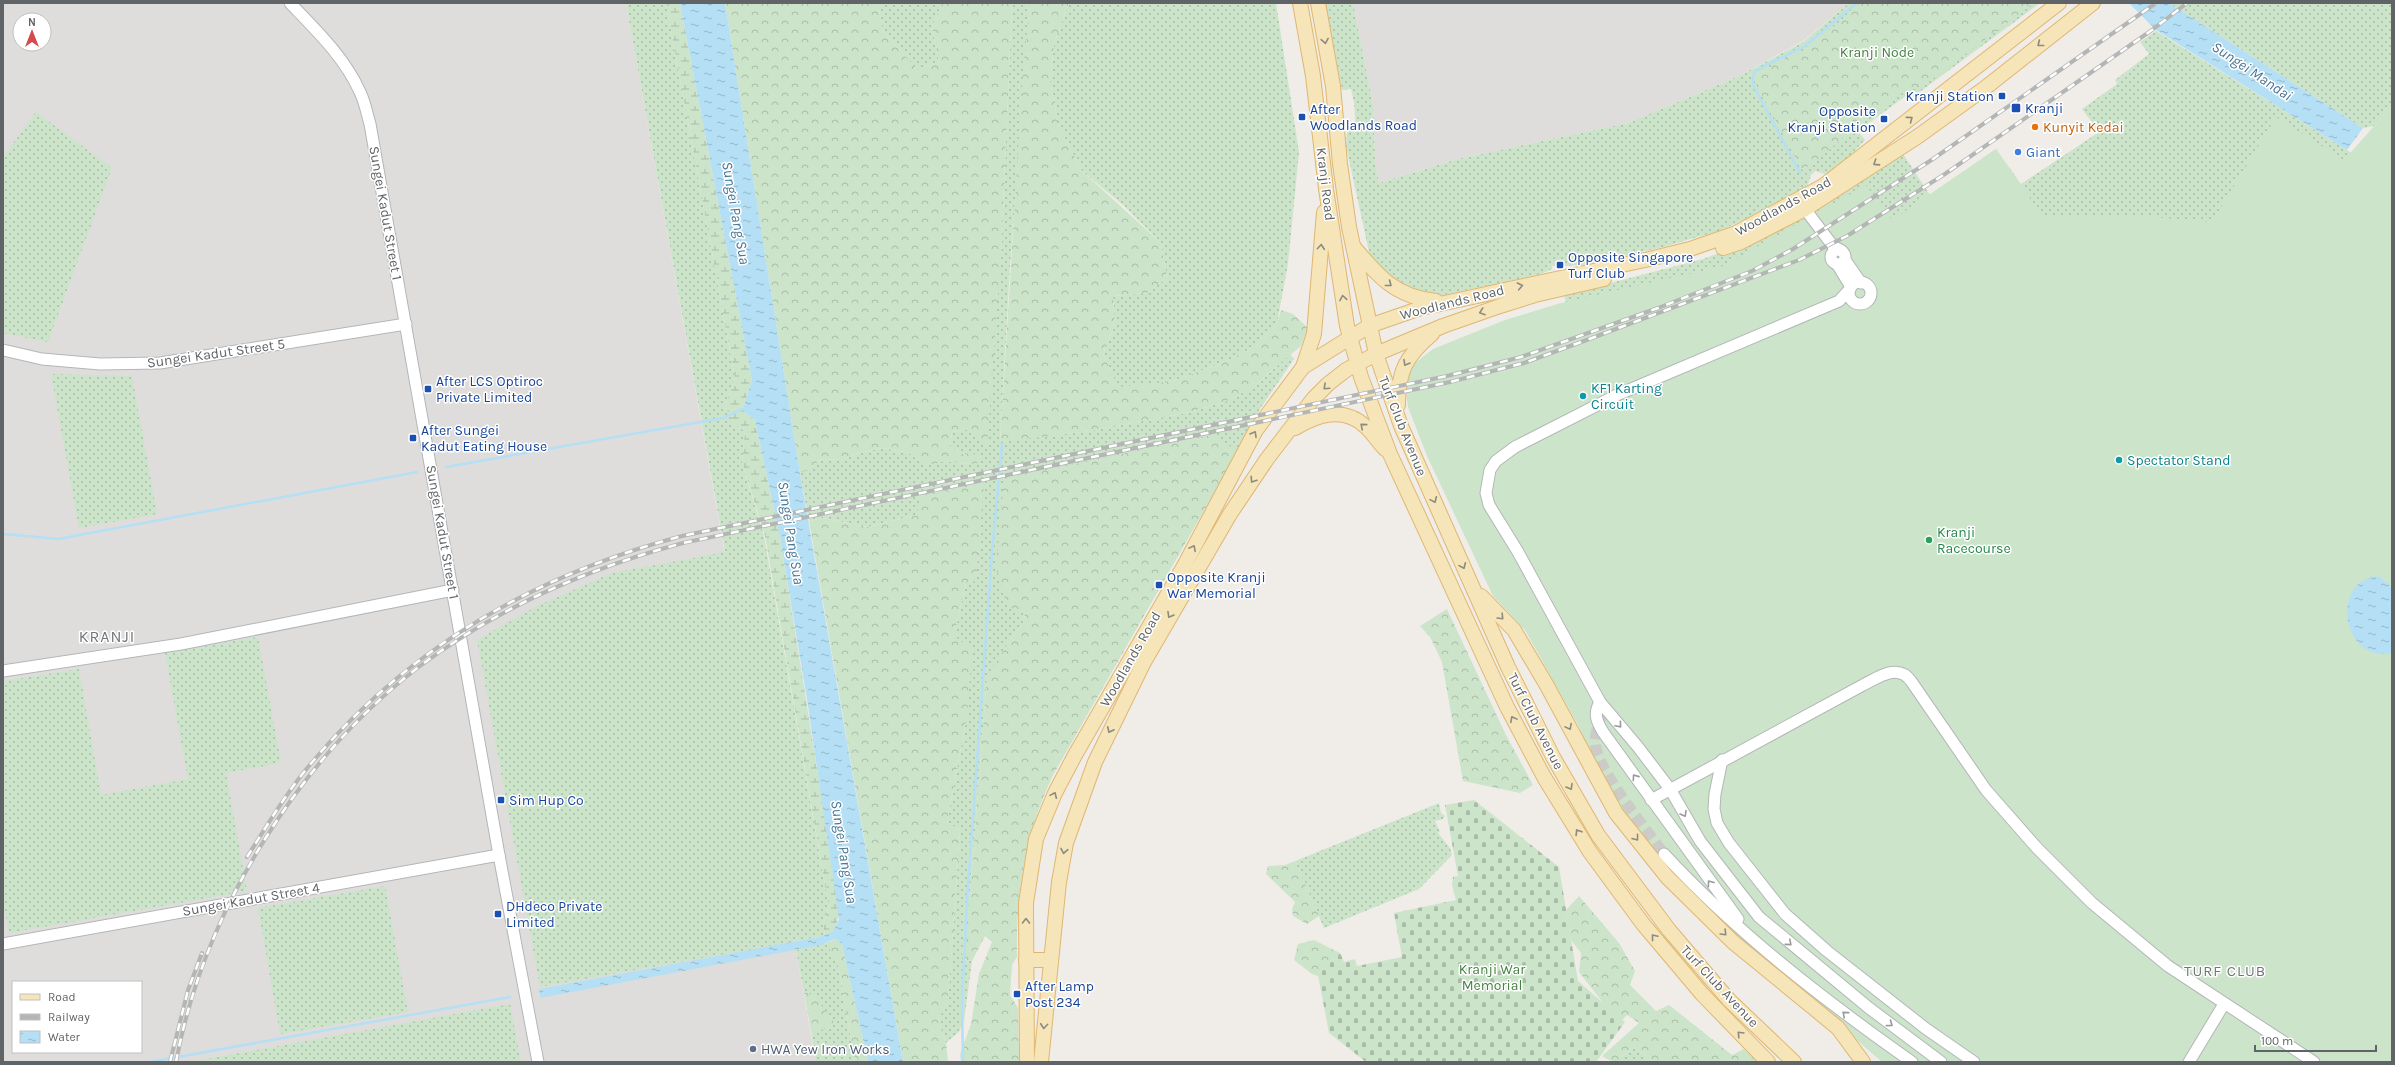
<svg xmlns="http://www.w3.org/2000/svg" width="2395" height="1065" font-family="Karla,sans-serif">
<defs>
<pattern id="grass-dots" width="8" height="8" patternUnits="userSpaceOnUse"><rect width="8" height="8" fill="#cce4c9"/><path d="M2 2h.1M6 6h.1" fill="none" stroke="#a9bca7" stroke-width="1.8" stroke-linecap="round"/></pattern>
<pattern id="forest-crowns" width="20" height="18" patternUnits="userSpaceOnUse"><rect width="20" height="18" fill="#cce4c9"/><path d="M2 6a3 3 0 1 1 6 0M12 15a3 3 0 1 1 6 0" fill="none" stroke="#a9bca7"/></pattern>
<pattern id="wetland-marsh" width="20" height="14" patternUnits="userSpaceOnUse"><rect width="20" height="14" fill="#cce4c9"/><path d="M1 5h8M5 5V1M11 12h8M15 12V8" fill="none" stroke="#a9bca7"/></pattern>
<pattern id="cemetery-stones" width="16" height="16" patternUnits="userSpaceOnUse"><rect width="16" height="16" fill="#cce4c9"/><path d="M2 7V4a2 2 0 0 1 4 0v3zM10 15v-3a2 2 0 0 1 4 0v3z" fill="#a9bca7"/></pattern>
<pattern id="water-ripples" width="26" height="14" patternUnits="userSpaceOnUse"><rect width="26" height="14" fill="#b4dff5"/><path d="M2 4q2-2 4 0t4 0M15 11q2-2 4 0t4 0" fill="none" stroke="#96b8ca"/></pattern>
</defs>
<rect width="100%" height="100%" fill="#f0ede9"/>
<g fill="#dfdddb" fill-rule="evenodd">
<path d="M 3,3 L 626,3 L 816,1062 L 3,1062 ZM 20,20 L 44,20 L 44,44 L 20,44 ZM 13,982 L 141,982 L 141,1052 L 13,1052 Z"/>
<polygon points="1353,3 1849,3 1803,41 1737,77 1628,123 1458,159 1379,183 1375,162 1373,104"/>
</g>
<g fill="url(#grass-dots)">
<polygon points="626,3 666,3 735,378 725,406 734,424 745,431 742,462 764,536 829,908 823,924 825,936 540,987 477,640 537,606 612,573 725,552"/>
<polygon points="878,3 943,3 932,26 939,61 917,70 883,31"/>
<polygon points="1012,3 1030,3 1010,267 1000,441 1084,432 1190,412 1227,401 1254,387 1290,354 1294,359 1260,409 1238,451 1025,614 1023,624 1012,637 987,677 970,893 966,901 962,959 972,961 964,1021 959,1032 946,1043 938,1020 948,1001 960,830 947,822 967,716 954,636 966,582 976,581 917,515 868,527 822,518 809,521 800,474 822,459 842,460 858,453 883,448 909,453 926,466 944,461 971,464 978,454 961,454 950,447 952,432 970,429 976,437 1001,256"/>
<polygon points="1069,3 1276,3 1299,152 1288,264 1277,323 1257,345 1227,361 1173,381 1118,388 1103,354 1115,325 1113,296 1147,293 1167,278 1161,243 1123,205 1082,171 1059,127 1050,81 1054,44"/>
<path d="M 1325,3 L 1353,3 L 1373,104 L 1375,162 L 1379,183 L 1458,159 L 1628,123 L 1737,77 L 1803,42 L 1849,3 L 2040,3 L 1917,94 L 1914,90 L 1858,131 L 1865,140 L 1836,170 L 1828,175 L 1815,171 L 1811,175 L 1807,187 L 1772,207 L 1719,231 L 1663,247 L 1582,265 L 1564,266 L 1563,263 L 1552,266 L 1552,269 L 1541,274 L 1443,295 C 1409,294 1385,281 1369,252 L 1346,146 L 1347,130 L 1356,130 L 1354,102 L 1351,89 L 1342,90 Z"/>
<polygon points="2169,3 2392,3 2392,106 2374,126 2363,128"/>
<polygon points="2156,31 2392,178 2243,297 1950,209 1568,310 1564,295 1703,259 1751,241 1903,154 1930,195 1996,149 2021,184 2099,132 2082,109 2117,84 2115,80 2149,54 2140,42"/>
<polygon points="36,112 112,168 48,342 3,333 3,157"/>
<polygon points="51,374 132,376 157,514 79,528"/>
<polygon points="258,637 281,763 226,773 247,891 9,933 3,901 3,681 79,669 101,795 188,779 165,653"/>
<polygon points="1439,803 1441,813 1445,816 1443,819 1435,821 1440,832 1438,833 1450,848 1452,855 1419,889 1324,928 1295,861"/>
<polygon points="385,886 408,1012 280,1034 258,908"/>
<polygon points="830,942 830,952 837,957 855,1062 816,1062 811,1031 831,1028 834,1022 815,998 808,993 804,993 796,950"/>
<polygon points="510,1004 521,1062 190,1062"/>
<polygon points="1634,1047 1654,1062 1628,1062 1620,1058"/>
</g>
<g fill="url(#forest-crowns)">
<polygon points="725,3 878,3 883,31 917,70 939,61 932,26 943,3 1012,3 1001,256 987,445 976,437 970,429 952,432 950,447 961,454 978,454 981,462 971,464 944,461 926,466 909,453 883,448 858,453 842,460 822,459 800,474"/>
<polygon points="1030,3 1069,3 1054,44 1050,81 1059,127 1082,171 1161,243 1167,278 1147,293 1113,296 1115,325 1103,354 1118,387 1173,381 1227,361 1257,345 1277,323 1281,310 1293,314 1308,328 1301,346 1272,370 1254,387 1227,401 1190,412 1084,432 1000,442 1023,71"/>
<polygon points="1862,3 2034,3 1927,83 1909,88 1853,129 1817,161 1802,170 1755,82 1756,74 1806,49"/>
<path d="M 1212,435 L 1238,451 L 1053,775 C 1025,835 1016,890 1017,957 L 1012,965 L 1010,995 L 1018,1008 L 1019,1062 L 961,1062 L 960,1054 L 971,1024 L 979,974 L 992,942 L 985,936 L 972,961 L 962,959 L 966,901 L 970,893 L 987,676 L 1012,637 L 1023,624 L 1025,614 L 1007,606 L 996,567 L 1004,479 Z"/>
<polygon points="984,483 976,581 966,582 954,636 972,649 967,716 947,822 960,830 948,1001 938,1020 946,1043 948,1062 903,1062 809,521 822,518 868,527 917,515 920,497"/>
<polygon points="1447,609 1505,733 1533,785 1520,793 1463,781 1442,662 1430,637 1420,626"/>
<polygon points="1295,861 1319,916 1307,924 1293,916 1292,909 1295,902 1266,874 1268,866 1285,865"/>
<polygon points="1579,896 1619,943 1635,971 1630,985 1656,1011 1669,1005 1732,1055 1744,1049 1757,1062 1654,1062 1634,1047 1621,1057 1628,1062 1613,1062 1602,1056 1639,1023 1627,1015 1594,1049 1604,1004 1579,972 1581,953 1571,940 1566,910"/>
<polygon points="835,939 842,944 868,1062 855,1062 837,957 830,952 830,942"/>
<polygon points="1314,940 1340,953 1344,963 1323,978 1312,974 1294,960 1298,944"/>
<polygon points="804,993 808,993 815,997 834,1022 831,1028 811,1031"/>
</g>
<polygon fill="url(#wetland-marsh)" points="666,3 680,3 752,380 743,409 747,414 755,420 780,537 840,912 834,932 825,936 823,924 829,908 765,536 742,462 745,431 734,424 725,406 735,378"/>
<polygon fill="url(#cemetery-stones)" points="1474,800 1559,867 1578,981 1625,1022 1596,1062 1366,1062 1329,1033 1317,970 1340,953 1344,962 1355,959 1357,966 1402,957 1394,913 1456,900 1452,885 1453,877 1458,876 1445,805"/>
<polygon fill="#cce4c9" points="2392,106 2392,1062 1882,1062 1693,898 1619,812 1578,725 1525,630 1493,596 1427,456 1408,407 1405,384 1407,375 1415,363 1433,349 1505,320 1561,303 1723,266 1866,185 1892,220 1996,149 2043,217 2140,216 2212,222 2276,117 2344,160"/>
<g fill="url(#water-ripples)">
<polygon points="680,3 725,3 800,474 903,1062 868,1062 842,944 835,939 821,945 540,998 539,989 819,937 833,932 839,919 808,706 780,537 755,420 747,414 743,409 752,380"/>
<polygon points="2129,3 2169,3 2363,128 2347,150 2156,30"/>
<path d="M 2378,576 L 2388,583 L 2392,590 L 2392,653 C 2343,664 2328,581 2378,576 Z"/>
</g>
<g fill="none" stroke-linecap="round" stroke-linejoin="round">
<g stroke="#b4dff5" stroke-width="2.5">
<polyline points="1800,173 1753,85 1753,76 1755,71 1805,46 1857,3"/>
<polyline points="446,467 723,418 745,408"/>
<polyline points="3,534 58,539 417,472"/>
<polyline points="150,1062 510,997"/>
<polyline points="963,1062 962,1000 967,901 992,553 1002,444"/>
</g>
<path stroke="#cccbc8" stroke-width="11" stroke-dasharray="11 5.5" stroke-linecap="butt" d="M 1603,713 C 1599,723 1595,732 1595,743 C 1597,770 1647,830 1664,854"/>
<defs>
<g id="minor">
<path d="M 290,3 C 316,30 345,58 360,92 C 365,102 367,114 370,124 L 499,855 L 538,1062"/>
<polyline points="1805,209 1833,246 1842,251"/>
<circle cx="1838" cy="257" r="7"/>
<polyline points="1845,260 1861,283"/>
<polyline points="1837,264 1851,287"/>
<circle cx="1860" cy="293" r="11"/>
<polyline points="1850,289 1839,301 1617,395 1515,447 1496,461 1490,470 1486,493 1489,505 1518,552 1600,702 1638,747 1670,789 1700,841 1759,917 1869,1008 1941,1062"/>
<polyline points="3,350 42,359 100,364 160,363 406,324"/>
<polyline points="3,671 181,644 453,590"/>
<path d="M 1600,702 C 1593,714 1597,722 1603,732 L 1738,919"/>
<polyline points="1722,760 1715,794 1714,809 1717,823 1729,843 1785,914 1827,951 1925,1028 1974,1062"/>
<path d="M 1651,800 L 1863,685 C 1879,677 1898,663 1911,681 L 1986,790 L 2037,848 L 2092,903 L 2168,966 L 2314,1062"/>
<path d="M 1664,854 C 1737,933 1824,1000 1912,1062"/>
<polyline points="3,944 499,855"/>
<polyline points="2189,1062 2224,1004"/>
</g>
<g id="major">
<polyline points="1300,3 1313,76 1326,189 1347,326 1361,377 1390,454 1507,707 1544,777 1590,852 1643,924 1702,994 1768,1062"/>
<polyline points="1318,3 1333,86 1340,164 1349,227 1376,354 1401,426 1508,667 1553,757 1598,835 1669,930 1729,1000 1794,1062"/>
<path d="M 1353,246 C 1378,276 1395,297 1436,301"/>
<polyline points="1723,248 1741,242 1805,209 1917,137 1985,88 2093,3"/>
<polyline points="1303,367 1314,334 1324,212"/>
<path d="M 1398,405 C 1398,371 1406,356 1432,334"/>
<path d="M 1295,428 C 1317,415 1343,406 1365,426 C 1372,432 1378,442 1385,449"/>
<polyline points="1481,596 1514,630 1546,684 1616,813 1667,877 1733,942 1838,1028 1863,1062"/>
<polyline points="1026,960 1050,960"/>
<polyline points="1027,1062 1026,903 1036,839 1055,793 1075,755 1184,566 1256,430 1303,367 1369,326 1421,308 1645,260 1690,249 1736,233 1823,186 2059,3"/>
<polyline points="1041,1062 1059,882 1066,843 1095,762 1144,662 1230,514 1267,459 1313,399 1328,384 1346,370 1376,354 1443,326 1500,306 1535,295 1604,279"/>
</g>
</defs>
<use href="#minor" stroke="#b3b6b9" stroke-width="13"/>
<use href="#major" stroke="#e0b671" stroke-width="16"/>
<use href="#minor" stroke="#fff" stroke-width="11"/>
<use href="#major" stroke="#f5e5b8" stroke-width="14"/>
<defs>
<g id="rail">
<path d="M 247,857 C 265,829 283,798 304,772 C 403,650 532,576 682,536 L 1447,376 L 1521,357 L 1658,308 L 1752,271 L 1793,249 L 1933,159 L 2156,3"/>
<polyline points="170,1062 188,990 202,953"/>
<path d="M 176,1062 C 204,912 298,759 420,666 C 499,607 589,568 683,543 L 1450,382 L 1524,363 L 1592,338 L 1799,260 L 1847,236 L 1945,174 L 2152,30 L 2187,3"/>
</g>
</defs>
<use href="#rail" stroke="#b4b5b5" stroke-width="4"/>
<use href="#rail" stroke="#fff" stroke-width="2.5" stroke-dasharray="8" stroke-linecap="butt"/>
</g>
<defs><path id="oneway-chevron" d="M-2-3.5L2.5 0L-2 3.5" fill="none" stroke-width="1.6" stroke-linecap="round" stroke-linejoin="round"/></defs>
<g stroke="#8d8b7f">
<use href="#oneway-chevron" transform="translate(1325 41) rotate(80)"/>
<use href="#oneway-chevron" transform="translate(2040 44) rotate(142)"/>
<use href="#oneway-chevron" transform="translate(1910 119) rotate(-37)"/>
<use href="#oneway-chevron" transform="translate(1876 163) rotate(147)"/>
<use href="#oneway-chevron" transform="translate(1321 247) rotate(-85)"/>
<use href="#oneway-chevron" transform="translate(1389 284) rotate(38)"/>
<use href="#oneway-chevron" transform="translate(1520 286) rotate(-11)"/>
<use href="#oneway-chevron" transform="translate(1343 298) rotate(-99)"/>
<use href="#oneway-chevron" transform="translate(1482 312) rotate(161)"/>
<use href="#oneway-chevron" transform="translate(1406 363) rotate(120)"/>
<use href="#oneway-chevron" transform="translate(1326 387) rotate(137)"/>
<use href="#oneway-chevron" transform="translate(1363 426) rotate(-139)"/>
<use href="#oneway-chevron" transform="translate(1254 434) rotate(-60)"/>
<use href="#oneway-chevron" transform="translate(1253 480) rotate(124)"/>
<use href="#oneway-chevron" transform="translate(1434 500) rotate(66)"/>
<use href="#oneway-chevron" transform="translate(1193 548) rotate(-62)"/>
<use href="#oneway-chevron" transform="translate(1463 566) rotate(66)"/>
<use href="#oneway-chevron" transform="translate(1170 615) rotate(120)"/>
<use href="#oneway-chevron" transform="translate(1501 617) rotate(46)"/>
<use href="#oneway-chevron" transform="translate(1513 719) rotate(-118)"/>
<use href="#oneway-chevron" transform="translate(1569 727) rotate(62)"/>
<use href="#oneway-chevron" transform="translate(1110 730) rotate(115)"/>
<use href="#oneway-chevron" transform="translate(1570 787) rotate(60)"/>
<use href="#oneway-chevron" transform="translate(1054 795) rotate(-66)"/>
<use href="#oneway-chevron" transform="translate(1578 832) rotate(-122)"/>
<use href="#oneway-chevron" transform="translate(1636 838) rotate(52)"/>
<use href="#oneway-chevron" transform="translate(1064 851) rotate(100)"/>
<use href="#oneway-chevron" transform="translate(1026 921) rotate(-89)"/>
<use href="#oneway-chevron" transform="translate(1724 933) rotate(45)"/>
<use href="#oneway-chevron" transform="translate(1654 937) rotate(-130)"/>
<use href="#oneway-chevron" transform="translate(1044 1026) rotate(95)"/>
<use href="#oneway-chevron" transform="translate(1740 1034) rotate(-134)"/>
</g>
<g stroke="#989a9c">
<use href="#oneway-chevron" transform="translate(1619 725) rotate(49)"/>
<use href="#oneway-chevron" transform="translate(1635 777) rotate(-125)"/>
<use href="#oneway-chevron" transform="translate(1684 814) rotate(60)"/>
<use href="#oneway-chevron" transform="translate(1710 883) rotate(-127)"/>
<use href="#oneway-chevron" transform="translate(1789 943) rotate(41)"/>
<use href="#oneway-chevron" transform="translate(1845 1014) rotate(-140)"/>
<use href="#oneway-chevron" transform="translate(1890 1024) rotate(36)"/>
</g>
<g fill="#1a4fb4" stroke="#fff" stroke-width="1.5">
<rect x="1998" y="92" width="8" height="8" rx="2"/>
<rect x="2011" y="103" width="10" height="10" rx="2"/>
<rect x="1298" y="113" width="8" height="8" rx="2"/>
<rect x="1880" y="115" width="8" height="8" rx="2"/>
<rect x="1556" y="261" width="8" height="8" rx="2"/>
<rect x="424" y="385" width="8" height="8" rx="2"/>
<rect x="409" y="434" width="8" height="8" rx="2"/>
<rect x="1155" y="581" width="8" height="8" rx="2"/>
<rect x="497" y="796" width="8" height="8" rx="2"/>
<rect x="494" y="910" width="8" height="8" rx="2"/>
<rect x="1013" y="990" width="8" height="8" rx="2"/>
</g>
<circle fill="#e8710a" stroke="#fff" stroke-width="1.5" cx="2035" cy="127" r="4"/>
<circle fill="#3f7fe0" stroke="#fff" stroke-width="1.5" cx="2018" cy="152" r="4"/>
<g fill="#0f9aa8" stroke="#fff" stroke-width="1.5">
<circle cx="1583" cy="396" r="4"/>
<circle cx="2119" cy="460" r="4"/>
</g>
<circle fill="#2e9e5b" stroke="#fff" stroke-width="1.5" cx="1929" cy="540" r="4"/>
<circle fill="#5c6f8a" stroke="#fff" stroke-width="1.5" cx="753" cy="1049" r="4"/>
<g text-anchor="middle" stroke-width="3" stroke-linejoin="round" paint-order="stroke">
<g font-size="14" fill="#468342" stroke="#fff">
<text x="1877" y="57">Kranji Node</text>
<text x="1492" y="974">Kranji War<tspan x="1492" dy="16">Memorial</tspan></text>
</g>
<g font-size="14" fill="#164399" stroke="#fff" text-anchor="start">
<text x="1994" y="101" text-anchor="end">Kranji Station</text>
<text x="2025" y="113">Kranji</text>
<text x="1310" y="114">After<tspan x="1310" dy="16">Woodlands Road</tspan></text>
<text x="1876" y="116" text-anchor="end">Opposite<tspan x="1876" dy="16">Kranji Station</tspan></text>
<text x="1568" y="262">Opposite Singapore<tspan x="1568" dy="16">Turf Club</tspan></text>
<text x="436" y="386">After LCS Optiroc<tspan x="436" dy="16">Private Limited</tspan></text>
<text x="421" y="435">After Sungei<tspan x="421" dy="16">Kadut Eating House</tspan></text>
<text x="1167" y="582">Opposite Kranji<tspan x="1167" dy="16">War Memorial</tspan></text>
<text x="509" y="805">Sim Hup Co</text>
<text x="506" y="911">DHdeco Private<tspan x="506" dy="16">Limited</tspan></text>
<text x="1025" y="991">After Lamp<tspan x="1025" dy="16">Post 234</tspan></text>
</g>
<g font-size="14" fill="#c56008" stroke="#fff" text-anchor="start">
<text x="2043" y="132">Kunyit Kedai</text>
</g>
<g font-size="14" fill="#366cbe" stroke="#fff" text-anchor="start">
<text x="2026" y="157">Giant</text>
</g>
<g font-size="14" fill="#606467" stroke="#fff">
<text transform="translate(1326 184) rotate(83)" y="5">Kranji Road</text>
<text transform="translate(1783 206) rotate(-29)" y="5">Woodlands Road</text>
<text transform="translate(386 213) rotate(80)" y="5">Sungei Kadut Street 1</text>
<text transform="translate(1452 302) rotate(-14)" y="5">Woodlands Road</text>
<text transform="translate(216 353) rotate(-8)" y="5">Sungei Kadut Street 5</text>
<text transform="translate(1403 426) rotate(68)" y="5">Turf Club Avenue</text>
<text transform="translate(443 532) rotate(80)" y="5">Sungei Kadut Street 1</text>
<text transform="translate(1130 659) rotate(-60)" y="5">Woodlands Road</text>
<text transform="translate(1536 721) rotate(63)" y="5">Turf Club Avenue</text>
<text transform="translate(251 899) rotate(-10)" y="5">Sungei Kadut Street 4</text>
<text transform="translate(1720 986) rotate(47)" y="5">Turf Club Avenue</text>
</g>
<g font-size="14" fill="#0d838f" stroke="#fff" text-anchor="start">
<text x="1591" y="393">KF1 Karting<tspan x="1591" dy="16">Circuit</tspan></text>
<text x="2127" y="465">Spectator Stand</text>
</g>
<g font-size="14" fill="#27864d" stroke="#fff" text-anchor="start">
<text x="1937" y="537">Kranji<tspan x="1937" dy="16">Racecourse</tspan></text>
</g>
<g font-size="14" fill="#4e5e75" stroke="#fff" text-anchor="start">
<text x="761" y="1054">HWA Yew Iron Works</text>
</g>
<g font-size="15" font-style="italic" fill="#4a7795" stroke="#fff">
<text transform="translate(2252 71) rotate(34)" y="5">Sungei Mandai</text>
<text transform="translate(736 213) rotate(80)" y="5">Sungei Pang Sua</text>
<text transform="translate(791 533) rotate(81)" y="5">Sungei Pang Sua</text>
<text transform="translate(844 852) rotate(81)" y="5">Sungei Pang Sua</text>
</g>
<g font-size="15" letter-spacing="1" fill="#717679" stroke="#fff">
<text x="2225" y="976">TURF CLUB</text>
</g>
<g font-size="16" letter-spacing="1" fill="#717679" stroke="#fff">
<text x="107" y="642">KRANJI</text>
</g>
</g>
<rect width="2395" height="1065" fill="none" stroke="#606467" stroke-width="8"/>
<rect x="12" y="981" width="130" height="72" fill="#ffffff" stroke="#bfc1c2"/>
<rect x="20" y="994" width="20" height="6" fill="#f5e5b8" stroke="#bfc1c2"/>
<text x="48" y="1001" font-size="12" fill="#606467">Road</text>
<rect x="20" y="1014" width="20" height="6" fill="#b4b5b5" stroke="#bfc1c2"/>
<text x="48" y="1021" font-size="12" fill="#606467">Railway</text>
<rect x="20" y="1031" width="20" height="12" fill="url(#water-ripples)" stroke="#bfc1c2"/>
<text x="48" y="1041" font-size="12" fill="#606467">Water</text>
<g transform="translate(32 32)"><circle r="19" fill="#ffffff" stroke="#bfc1c2"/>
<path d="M0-3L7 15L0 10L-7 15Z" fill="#d44a4e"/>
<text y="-6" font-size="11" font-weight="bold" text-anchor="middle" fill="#606467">N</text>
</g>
<path d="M2255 1045v6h121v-6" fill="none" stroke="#606467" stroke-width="2"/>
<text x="2261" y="1045" font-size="12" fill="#606467" stroke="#ffffff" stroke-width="3" paint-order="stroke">100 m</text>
</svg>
